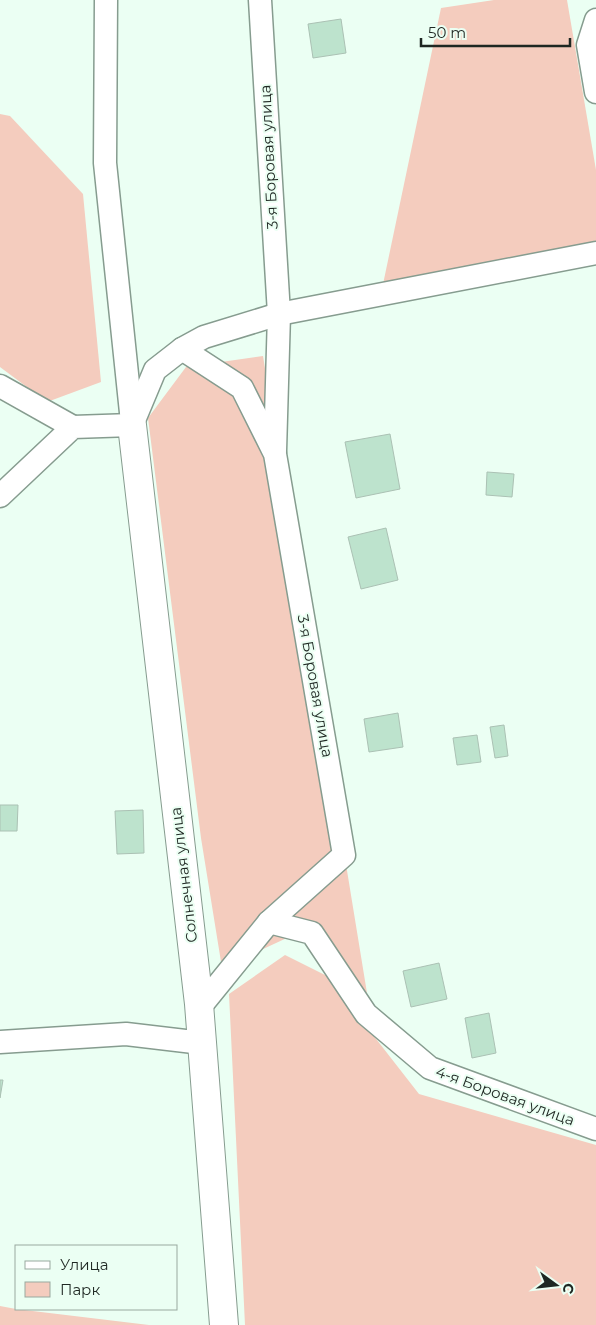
<svg xmlns="http://www.w3.org/2000/svg" width="596" height="1325" font-family="Montserrat,sans-serif">
<rect width="100%" height="100%" fill="#ebfff3"/>
<g fill="#f4ccbe">
<polygon points="494,0 567,0 596,170 596,246 382,289 441,8"/>
<polygon points="0,114 10,116 83,194 101,382 47,402 0,367"/>
<polygon points="263,356 367,993 304,930 222,968 201,838 148,418 186,367"/>
<polygon points="285,955 327,976 419,1094 596,1145 596,1325 245,1325 229,994"/>
<polygon points="0,1306 16,1309 149,1325 0,1325"/>
</g>
<g fill="#bde3cd" stroke="#abc1b4">
<polygon points="341,19 346,53 313,58 308,24"/>
<polygon points="390,434 400,489 356,498 345,442"/>
<polygon points="487,472 514,474 512,497 486,495"/>
<polygon points="386,528 398,580 361,589 348,537"/>
<polygon points="398,713 403,747 369,752 364,719"/>
<polygon points="504,725 508,756 495,758 490,727"/>
<polygon points="477,735 481,762 457,765 453,738"/>
<polygon points="0,805 18,805 17,831 0,831"/>
<polygon points="143,810 144,853 117,854 115,811"/>
<polygon points="439,963 447,999 411,1007 403,971"/>
<polygon points="489,1013 496,1053 472,1058 465,1018"/>
<polygon points="0,1080 3,1080 0,1098"/>
</g>
<g fill="none" stroke-linecap="round" stroke-linejoin="round">
<defs>
<g id="minor">
<polyline points="106,0 105,163 132,422"/>
<polyline points="260,0 279,314 275,451"/>
<polyline points="596,20 588,45 596,92"/>
<polyline points="182,349 242,388 275,454 344,855 269,922 200,1007"/>
<polyline points="0,386 73,427"/>
<polyline points="132,425 155,370 182,349 204,337 279,314 596,253"/>
<polyline points="0,496 73,427 132,425"/>
<polyline points="269,922 312,933 366,1014 430,1068 596,1129"/>
<polyline points="0,1042 126,1034 202,1043"/>
</g>
<polyline id="tertiary" points="132,425 199,1004 224,1325"/>
</defs>
<use href="#minor" stroke="#869c8f" stroke-width="25"/>
<use href="#tertiary" stroke="#869c8f" stroke-width="30"/>
<use href="#minor" stroke="#fff" stroke-width="22"/>
<use href="#tertiary" stroke="#fff" stroke-width="28"/>
</g>
<g text-anchor="middle" stroke-width="4" stroke-linejoin="round" paint-order="stroke">
<g font-size="15" fill="#1e2722" stroke="#ebfff3">
<text transform="translate(269 157) rotate(-93)" y="5">3-я Боровая улица</text>
<text transform="translate(315 686) rotate(80)" y="5">3-я Боровая улица</text>
<text transform="translate(184 875) rotate(-97)" y="5">Солнечная улица</text>
<text transform="translate(505 1096) rotate(20)" y="5">4-я Боровая улица</text>
</g>
</g>
<rect x="15" y="1245" width="162" height="65" fill="#ebfff3" stroke="#99a99f"/>
<rect x="25" y="1261" width="25" height="8" fill="#ffffff" stroke="#99a99f"/>
<text x="60" y="1270" font-size="15" fill="#1e2722">Улица</text>
<rect x="25" y="1282" width="25" height="15" fill="#f4ccbe" stroke="#99a99f"/>
<text x="60" y="1295" font-size="15" fill="#1e2722">Парк</text>
<g transform="translate(556 1285) rotate(105)" stroke="#ebfff3" stroke-width="4" paint-order="stroke">
<path d="M0-4L9 19L0 12L-9 19Z" fill="#1e2722"/>
<text y="-8" font-size="14" font-weight="bold" text-anchor="middle" fill="#1e2722">С</text>
</g>
<path d="M421 38v8h149v-8" fill="none" stroke="#1e2722" stroke-width="2.5"/>
<text x="428" y="38" font-size="15" fill="#1e2722" stroke="#ebfff3" stroke-width="4" paint-order="stroke">50 m</text>
</svg>
